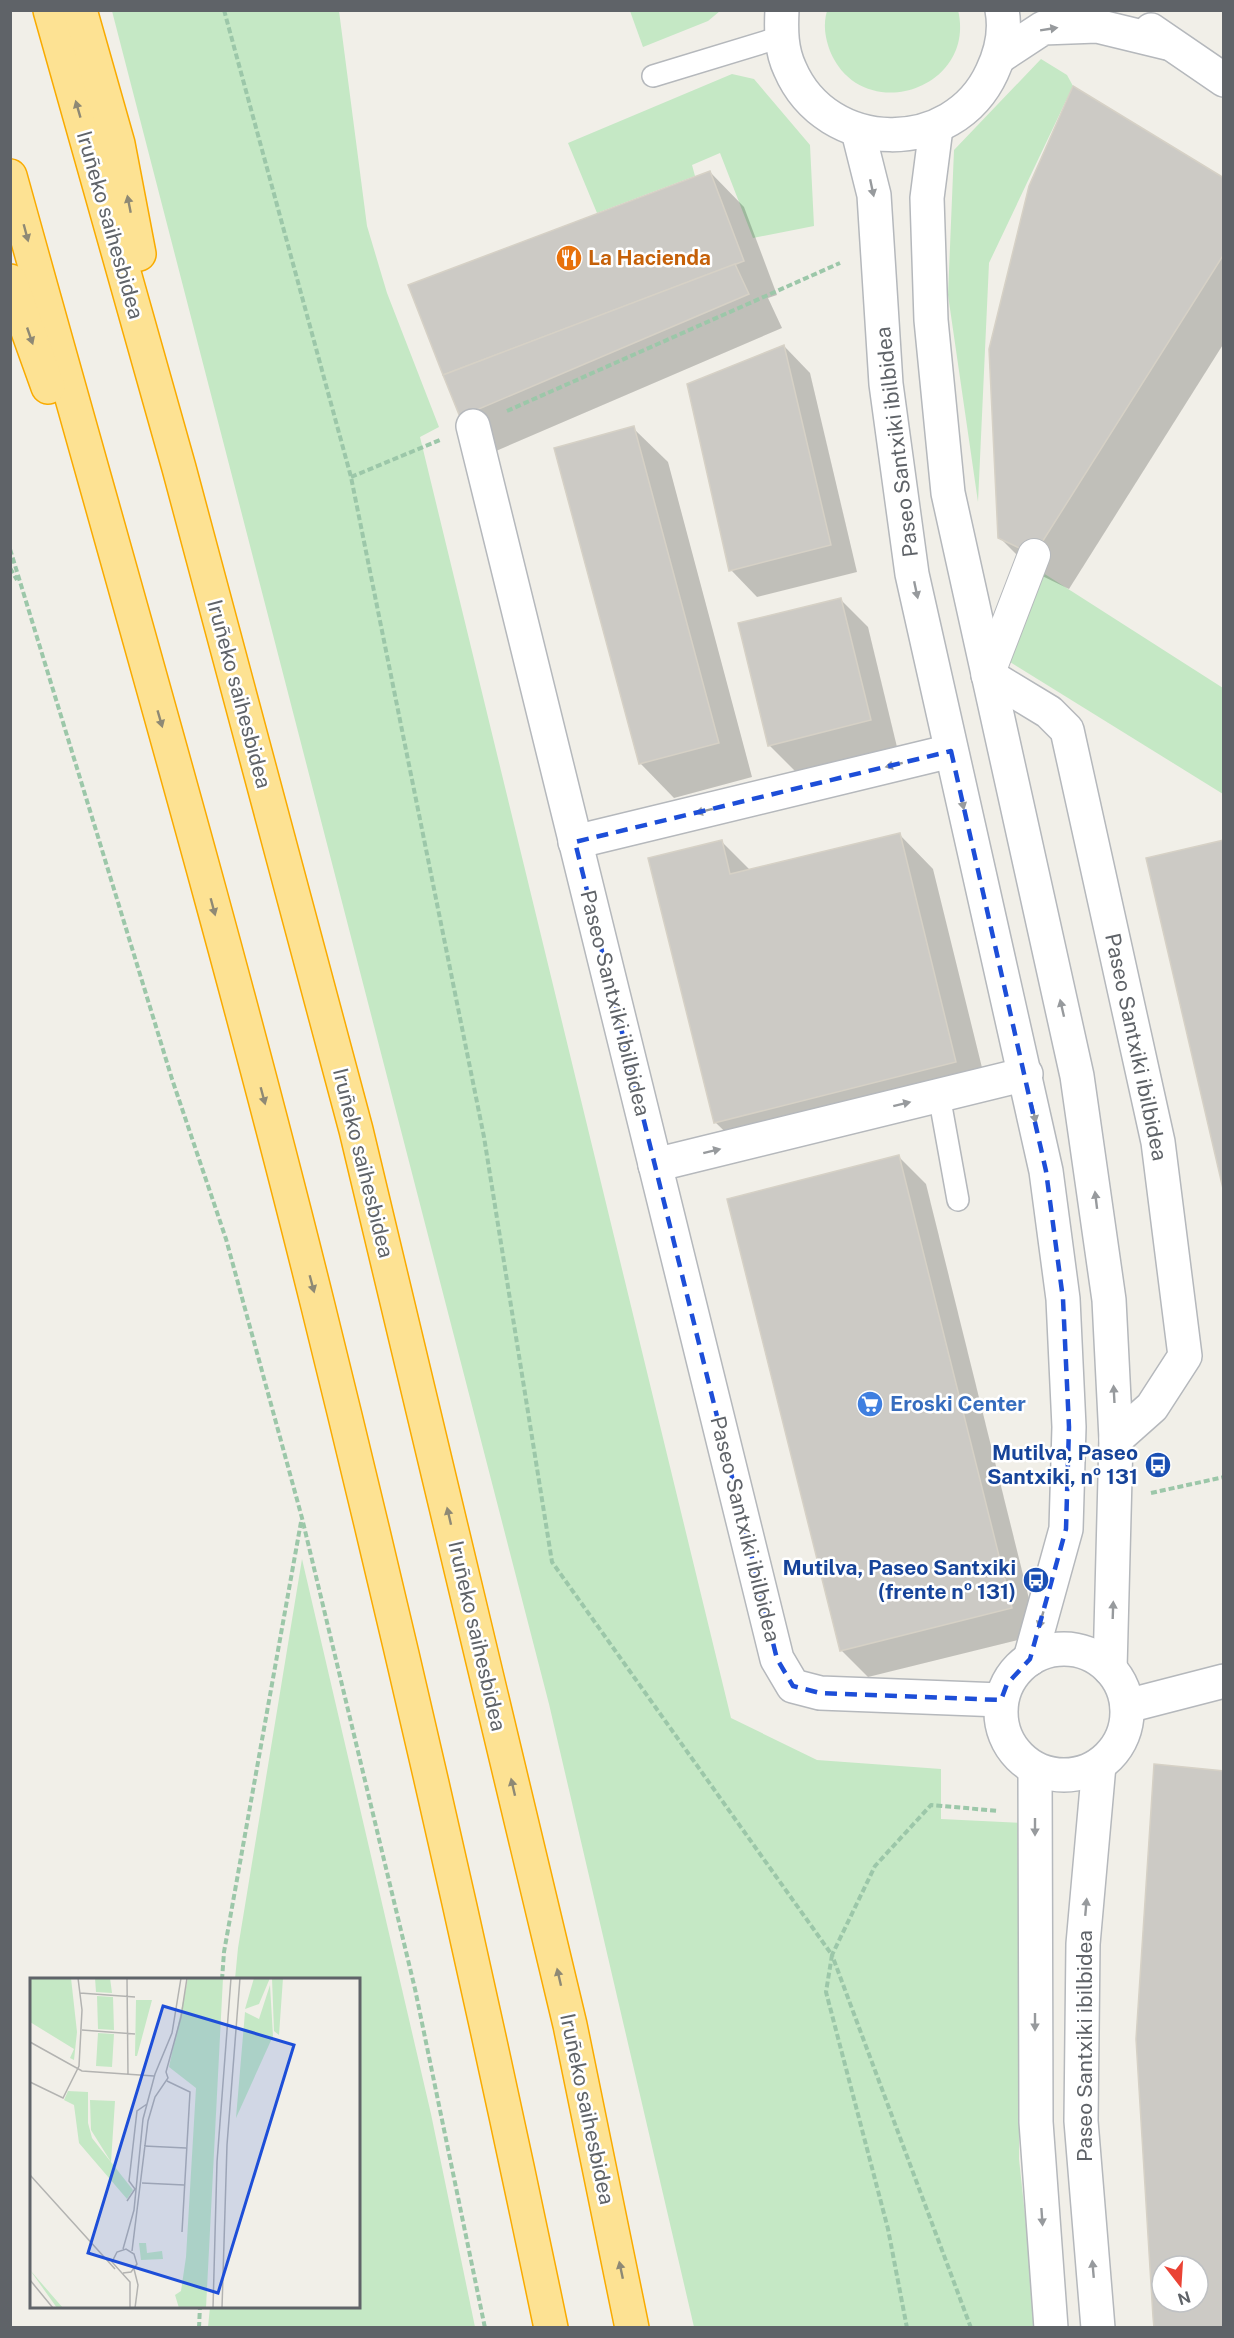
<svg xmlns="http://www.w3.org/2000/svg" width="1234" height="2338" font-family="'Public Sans',sans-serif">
<rect width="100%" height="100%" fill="#f1efe8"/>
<g fill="#c5e8c5">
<path d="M 958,10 C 977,90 861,127 830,51 C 825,38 823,24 827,11 Z"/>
<polygon points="112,11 339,11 367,226 387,293 439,427 420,437 731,1718 817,1760 941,1769 941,1819 1022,1823 1019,2159 1037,2327 694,2327 549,1704"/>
<polygon points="630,11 630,10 720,11 708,21 643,47"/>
<polygon points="1041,59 1067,75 1073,86 989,263 978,502 948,295 954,150"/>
<polygon points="732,74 754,79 810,145 814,226 753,238 720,153 692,165 695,176 597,213 568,143"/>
<polygon points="1040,571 1223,688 1223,794 1010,662"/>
<polygon points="302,1559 431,2114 475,2327 208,2327 210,2307 358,2306 358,1980 235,1979 238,1948"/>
</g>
<g fill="#0003">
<polygon points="710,172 744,207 777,295 768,298 782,328 496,451 461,417"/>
<polygon points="1224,180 1224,343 1069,589 1034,572 999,537"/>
<polygon points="784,346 810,373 857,572 757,597 731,570"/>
<polygon points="633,428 668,462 752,777 674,798 640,763"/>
<polygon points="841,600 868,627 897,747 796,772 769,745"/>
<polygon points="899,834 933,869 989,1096 750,1156 715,1122 722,842 751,871"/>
<polygon points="899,1157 926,1184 1038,1635 868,1677 841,1650"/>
</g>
<g fill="#cccac5" stroke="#d6d1c6" stroke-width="1.5" fill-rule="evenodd">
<polygon points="1073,86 1224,178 1224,254 1034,555 998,538 989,349 1029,186"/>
<polygon points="710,171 744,261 443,375 408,285"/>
<polygon points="735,264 749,294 460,417 443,375"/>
<polygon points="784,345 831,545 729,571 687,384"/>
<polygon points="634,426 719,743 639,764 554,448"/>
<polygon points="841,598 871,720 768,746 738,623"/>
<polygon points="900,833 956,1062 714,1123 648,858 722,840 730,874"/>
<polygon points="1224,840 1224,1193 1146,858"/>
<polygon points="899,1155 1012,1608 840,1651 727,1199"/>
<path d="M 1154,1764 L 1224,1771 L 1224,2328 L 1154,2328 L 1153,2317 L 1136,2039 ZM 1162,2266 L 1198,2266 L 1198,2302 L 1162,2302 Z"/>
</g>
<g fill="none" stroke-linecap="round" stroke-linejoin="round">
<defs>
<g id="service">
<polyline points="653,76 781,37"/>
<polyline points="939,1095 958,1200"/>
</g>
<polyline id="pedestrian" points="988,675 1034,555"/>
<g id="minor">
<polyline points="473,426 777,1659 793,1686 820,1693 1001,1700"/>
<polyline points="988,675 1049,712 1067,730 1158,1142 1185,1356 1152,1407 1116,1439"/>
<polyline points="575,842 951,751"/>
<polyline points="655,1165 1026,1074"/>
</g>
<g id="tertiary">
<path d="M 782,10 C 781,30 781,50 790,69 C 827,155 953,157 992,72 C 1001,53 1006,31 1002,10"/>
<polyline points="1151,30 1224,80"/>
<polyline points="999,57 1043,28 1097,26 1167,43"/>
<polyline points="936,128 927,198 931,320 948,493 1077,1076 1109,1300 1116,1439 1110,1669"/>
<polyline points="858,131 874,195 886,384 912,574 1046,1171 1063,1299 1069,1427 1066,1529 1030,1659"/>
<circle cx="1064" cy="1712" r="63"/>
<polyline points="1127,1706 1224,1681"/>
<polyline points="1035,1769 1036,2122 1051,2328"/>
<polyline points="1098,2328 1081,2121 1083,1944 1099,1765"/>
</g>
<g id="motorway">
<polyline points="50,10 179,468 356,1130 570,2025 632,2328"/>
<polyline points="80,10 118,144 139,254"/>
<path d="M 10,176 C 114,552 224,927 318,1306 C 402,1645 480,1986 551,2328"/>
<polyline points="10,281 48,387"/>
</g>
</defs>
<use href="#service" stroke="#b5b8bc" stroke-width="24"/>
<use href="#pedestrian" stroke="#b5b8bc" stroke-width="34"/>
<use href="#minor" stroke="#b5b8bc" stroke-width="36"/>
<use href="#tertiary" stroke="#b5b8bc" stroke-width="36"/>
<use href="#motorway" stroke="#f9ab00" stroke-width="36"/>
<g stroke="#9cc7a9" stroke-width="4" stroke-dasharray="6 3" stroke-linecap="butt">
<polyline points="224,10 351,477 484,1137 552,1562 832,1955 826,1992 888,2229 907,2328"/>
<polyline points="507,411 840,263"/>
<polyline points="351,477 440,440"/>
<polyline points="10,549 172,1079 226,1239 302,1518 415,1989 485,2328"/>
<polyline points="10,568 17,580"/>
<polyline points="1151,1493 1224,1477"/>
<polyline points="222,1980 224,1952 301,1522"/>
<polyline points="199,2328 200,2306"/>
<polyline points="971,2328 832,1955 875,1866 931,1805 999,1811"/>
</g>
<use href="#service" stroke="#fff" stroke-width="21"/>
<use href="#pedestrian" stroke="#fff" stroke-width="32"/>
<use href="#minor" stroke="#fff" stroke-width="33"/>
<use href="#tertiary" stroke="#fff" stroke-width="33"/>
<use href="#motorway" stroke="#fde293" stroke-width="33"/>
</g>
<defs><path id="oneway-solid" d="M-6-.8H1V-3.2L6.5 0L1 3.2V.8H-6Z" transform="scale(1.5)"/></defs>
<g fill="#979a9d">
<use href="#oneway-solid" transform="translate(1049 29) rotate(-9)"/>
<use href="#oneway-solid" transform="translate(872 188) rotate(78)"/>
<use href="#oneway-solid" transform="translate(916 590) rotate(78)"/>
<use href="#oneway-solid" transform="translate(894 765) rotate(166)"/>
<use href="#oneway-solid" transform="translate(962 801) rotate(77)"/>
<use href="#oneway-solid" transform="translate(704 811) rotate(166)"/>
<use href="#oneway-solid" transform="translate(1062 1008) rotate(-103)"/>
<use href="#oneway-solid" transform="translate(902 1104) rotate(-14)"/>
<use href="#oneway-solid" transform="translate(1034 1114) rotate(78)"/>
<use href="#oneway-solid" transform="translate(712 1151) rotate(-14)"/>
<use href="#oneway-solid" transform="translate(1096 1200) rotate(-97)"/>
<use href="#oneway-solid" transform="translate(1114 1394) rotate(-93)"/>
<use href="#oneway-solid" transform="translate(1113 1610) rotate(-88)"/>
<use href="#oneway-solid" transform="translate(1041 1620) rotate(106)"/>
<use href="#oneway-solid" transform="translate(1035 1827) rotate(90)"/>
<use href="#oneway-solid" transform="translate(1086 1907) rotate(-85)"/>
<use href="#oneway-solid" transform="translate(1035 2022) rotate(90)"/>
<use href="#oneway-solid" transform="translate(1042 2217) rotate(86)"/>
<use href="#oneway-solid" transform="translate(1093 2269) rotate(-95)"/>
</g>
<g fill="#8e8975">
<use href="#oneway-solid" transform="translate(78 109) rotate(-106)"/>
<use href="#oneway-solid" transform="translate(129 204) rotate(-101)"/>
<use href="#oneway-solid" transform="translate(26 233) rotate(75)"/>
<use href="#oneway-solid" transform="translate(30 336) rotate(71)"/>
<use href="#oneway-solid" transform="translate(160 719) rotate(74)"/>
<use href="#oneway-solid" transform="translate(213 907) rotate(75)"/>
<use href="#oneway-solid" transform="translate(263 1096) rotate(75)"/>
<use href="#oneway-solid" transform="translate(312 1284) rotate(75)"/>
<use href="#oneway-solid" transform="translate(449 1516) rotate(-103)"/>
<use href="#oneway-solid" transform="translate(513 1787) rotate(-103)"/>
<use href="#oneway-solid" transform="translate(559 1977) rotate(-103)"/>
<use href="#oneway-solid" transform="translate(621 2270) rotate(-102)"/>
</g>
<path fill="none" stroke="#1d4ed8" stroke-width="4.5" stroke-dasharray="12 8" stroke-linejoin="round" d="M 951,751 L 1046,1171 L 1063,1299 L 1069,1427 L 1066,1529 L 1030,1659 L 1007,1684 L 1001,1700 L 820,1693 L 793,1686 L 777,1659 L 575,842 Z"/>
<defs>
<symbol id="restaurant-disc" viewBox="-11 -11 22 22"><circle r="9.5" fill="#e8710a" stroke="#fff"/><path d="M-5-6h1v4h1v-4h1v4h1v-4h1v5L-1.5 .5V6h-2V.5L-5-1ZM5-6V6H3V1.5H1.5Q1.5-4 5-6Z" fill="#fff"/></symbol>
<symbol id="supermarket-disc" viewBox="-11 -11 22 22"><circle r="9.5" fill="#3f7fe0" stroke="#fff"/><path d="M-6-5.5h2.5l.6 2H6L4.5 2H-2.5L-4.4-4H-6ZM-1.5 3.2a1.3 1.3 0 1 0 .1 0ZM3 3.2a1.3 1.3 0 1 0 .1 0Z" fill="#fff"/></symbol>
<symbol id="bus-disc" viewBox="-11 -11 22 22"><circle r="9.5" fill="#1a4fb4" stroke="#fff"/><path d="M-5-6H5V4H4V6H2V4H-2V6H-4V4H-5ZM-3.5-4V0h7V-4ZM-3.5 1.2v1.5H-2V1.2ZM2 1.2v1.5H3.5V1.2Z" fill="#fff"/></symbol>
</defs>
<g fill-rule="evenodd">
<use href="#restaurant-disc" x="554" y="243" width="30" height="30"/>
<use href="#supermarket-disc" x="855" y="1389" width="30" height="30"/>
<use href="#bus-disc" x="1143" y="1450" width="30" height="30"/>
<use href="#bus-disc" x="1021" y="1565" width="30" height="30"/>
</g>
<g text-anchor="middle" stroke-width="5" stroke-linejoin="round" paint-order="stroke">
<g font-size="21" fill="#5f6368" stroke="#fff">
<text transform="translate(110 225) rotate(74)" y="7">Iruñeko saihesbidea</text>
<text transform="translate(897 442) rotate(-97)" y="7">Paseo Santxiki ibilbidea</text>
<text transform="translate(239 694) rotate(75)" y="7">Iruñeko saihesbidea</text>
<text transform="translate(615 1003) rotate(76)" y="7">Paseo Santxiki ibilbidea</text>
<text transform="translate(1136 1047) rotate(78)" y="7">Paseo Santxiki ibilbidea</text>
<text transform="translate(363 1163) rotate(76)" y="7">Iruñeko saihesbidea</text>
<text transform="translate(745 1529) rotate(76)" y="7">Paseo Santxiki ibilbidea</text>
<text transform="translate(477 1636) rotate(77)" y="7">Iruñeko saihesbidea</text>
<text transform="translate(1085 2046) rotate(-90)" y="7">Paseo Santxiki ibilbidea</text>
<text transform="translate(587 2109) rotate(78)" y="7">Iruñeko saihesbidea</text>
</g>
<g font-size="21" font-weight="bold" fill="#c56008" stroke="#fff" text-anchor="start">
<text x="588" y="265">La Hacienda</text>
</g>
<g font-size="21" font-weight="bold" fill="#366cbe" stroke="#fff" text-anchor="start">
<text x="890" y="1411">Eroski Center</text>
</g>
<g font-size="21" font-weight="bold" fill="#164399" stroke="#fff" text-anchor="end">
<text x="1138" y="1460">Mutilva, Paseo<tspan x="1138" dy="24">Santxiki, nº 131</tspan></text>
<text x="1016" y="1575">Mutilva, Paseo Santxiki<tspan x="1016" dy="24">(frente nº 131)</tspan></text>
</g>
</g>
<g transform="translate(30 1978)">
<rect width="330" height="330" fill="#f1efe8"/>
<path d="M 0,0 L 41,0 L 47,54 L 44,82 L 40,80 L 44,71 L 0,44 ZM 65,0 L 80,0 L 82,15 L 66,14 ZM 158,0 L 193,0 L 176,330 L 149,330 L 145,317 L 151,313 L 156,279 L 166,110 L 139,89 ZM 224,0 L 240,0 L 229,26 L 215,31 ZM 242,0 L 253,0 L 249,57 L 244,53 ZM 240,7 L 243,58 L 206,140 L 215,34 L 229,41 ZM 67,18 L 83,19 L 84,52 L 68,51 ZM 106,22 L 122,22 L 107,78 L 105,78 ZM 68,55 L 84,56 L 82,89 L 66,88 ZM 38,113 L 58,114 L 58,145 L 62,160 L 103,212 L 97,221 L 49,165 L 44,127 L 34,122 ZM 60,122 L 85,123 L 81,184 L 61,152 ZM 109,265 L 116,265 L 117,275 L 132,273 L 133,281 L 111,282 ZM 0,292 L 33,330 L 27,330 Z" fill="#c5e8c5"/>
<path fill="none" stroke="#b3b3b1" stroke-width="1.5" d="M 97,0 L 98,97M 50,15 L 105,19M 52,52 L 105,56M 0,64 L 52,93 L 124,98M 137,103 L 160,114 L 152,254M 0,104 L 33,120 L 49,88 L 52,32 L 48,0M 114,168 L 156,170M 0,197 L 85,291M 112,205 L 154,207M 97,223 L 105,211 L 99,203 L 107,133 L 117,126M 93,271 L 104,232 L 113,141 L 125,96 L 142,55 L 151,0M 102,273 L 118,143 L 125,119 L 138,100 L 136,94 L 151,39 L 157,0M 104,291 L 108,307 L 105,330M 93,295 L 101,294 L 107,286 L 104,276 L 96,271 L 87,274 L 82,284 L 100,304 L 100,330M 0,302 L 23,330M 183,330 L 187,184 L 201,0M 192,330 L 197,167 L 210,0"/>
<path fill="#1d4ed8" fill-opacity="0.15" stroke="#1d4ed8" stroke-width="3" d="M 133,28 L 264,67 L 188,315 L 58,275 Z"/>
<rect width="330" height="330" fill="none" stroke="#5f6368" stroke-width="3"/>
</g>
<rect width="1234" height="2338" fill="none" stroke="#5f6368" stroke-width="24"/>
<g transform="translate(1180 2284) rotate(163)"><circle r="28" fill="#ffffff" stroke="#bfc1c3" stroke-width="1.5"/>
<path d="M0-4.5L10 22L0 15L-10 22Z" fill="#ea4335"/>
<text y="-9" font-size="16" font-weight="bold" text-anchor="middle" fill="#5f6368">N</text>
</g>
</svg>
